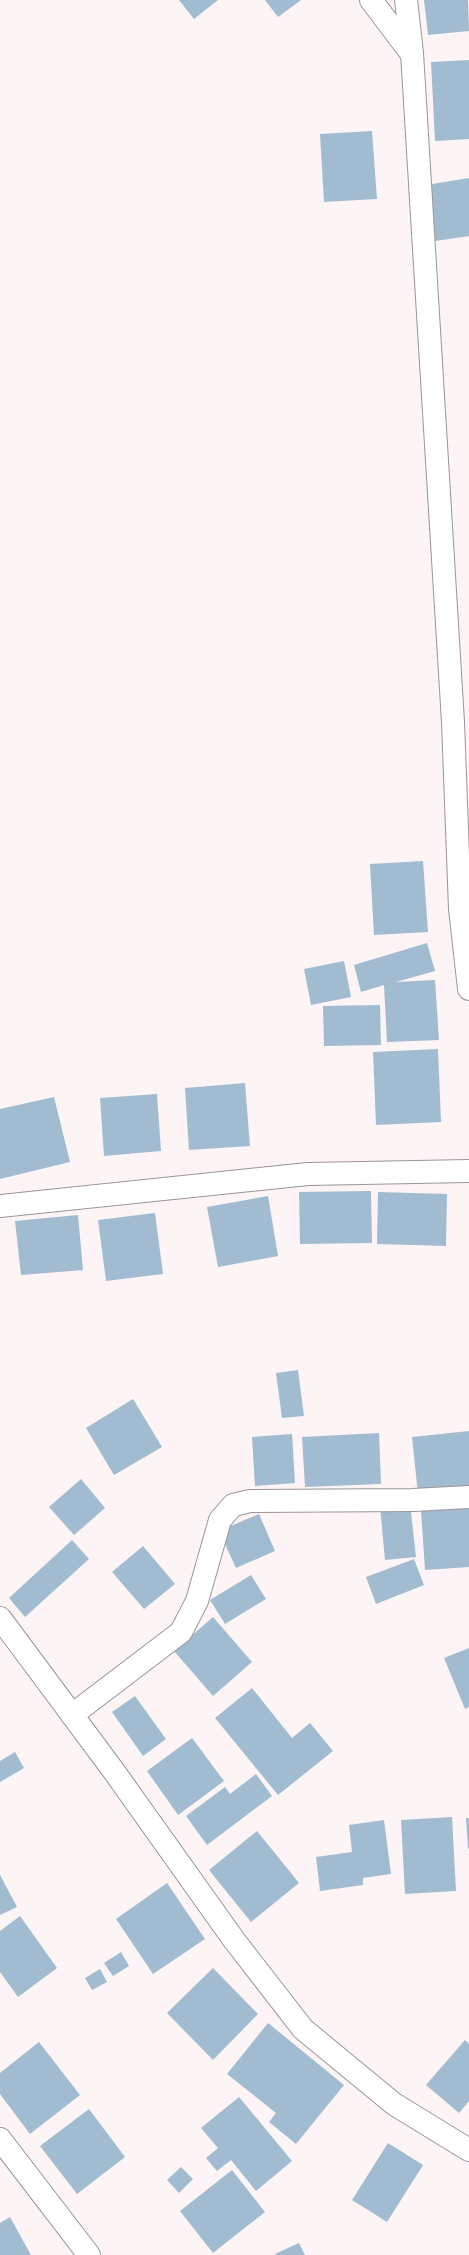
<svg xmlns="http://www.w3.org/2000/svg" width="469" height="2255" font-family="'Fira Sans Condensed',sans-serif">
<rect width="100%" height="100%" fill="#fcf4f5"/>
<g fill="#a1bcd1">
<polygon points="179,0 218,0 194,19"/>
<polygon points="265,0 301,0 278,17"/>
<polygon points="424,0 468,0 469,31 428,35"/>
<polygon points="469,60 469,139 435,141 431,62"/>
<polygon points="372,131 377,199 324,202 320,134"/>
<polygon points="469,178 469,236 435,241 426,185"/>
<polygon points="423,861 428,932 374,935 370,864"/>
<polygon points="427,943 435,971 396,982 435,980 439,1040 387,1042 384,985 361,992 354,965"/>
<polygon points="344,961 351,997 311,1005 304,969"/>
<polygon points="380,1005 381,1045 324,1046 323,1006"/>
<polygon points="438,1049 441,1122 376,1125 373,1052"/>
<polygon points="245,1083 250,1146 189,1150 185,1088"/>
<polygon points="157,1094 161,1151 104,1156 100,1098"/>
<polygon points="54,1097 70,1162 0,1179 0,1109"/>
<polygon points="371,1191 372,1243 300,1244 299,1192"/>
<polygon points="378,1192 447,1194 446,1246 377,1244"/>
<polygon points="268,1196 278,1256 218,1267 207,1207"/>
<polygon points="155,1213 163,1274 106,1281 98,1220"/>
<polygon points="78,1215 83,1270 21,1275 15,1221"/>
<polygon points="298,1370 304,1416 282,1418 276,1373"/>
<polygon points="133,1399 162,1447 114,1475 86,1428"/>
<polygon points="469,1431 469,1489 418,1494 412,1437"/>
<polygon points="379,1433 381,1484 305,1487 302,1437"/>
<polygon points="292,1434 295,1483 255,1486 252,1437"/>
<polygon points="81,1479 105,1508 74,1535 49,1507"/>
<polygon points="410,1503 416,1557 385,1560 380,1506"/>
<polygon points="469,1506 469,1567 425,1570 421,1510"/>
<polygon points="259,1514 275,1551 236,1568 219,1531"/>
<polygon points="72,1540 89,1559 25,1617 9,1598"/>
<polygon points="143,1546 175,1584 144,1609 112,1572"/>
<polygon points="414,1559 424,1585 376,1604 366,1577"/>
<polygon points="251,1575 266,1599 225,1624 210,1600"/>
<polygon points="213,1617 252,1662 213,1696 174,1651"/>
<polygon points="469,1648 469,1707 465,1709 444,1658"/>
<polygon points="252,1688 292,1738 310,1723 333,1751 278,1795 215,1718"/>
<polygon points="135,1696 166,1739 143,1756 112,1712"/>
<polygon points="192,1738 224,1781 178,1815 147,1771"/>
<polygon points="15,1752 24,1768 0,1782 0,1761"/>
<polygon points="256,1774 272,1796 207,1845 186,1816 225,1787 230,1794"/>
<polygon points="452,1817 456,1891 405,1894 401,1820"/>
<polygon points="466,1818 469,1818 469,1848 468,1849"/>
<polygon points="384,1820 391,1874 363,1878 363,1885 320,1891 316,1857 352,1852 349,1825"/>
<polygon points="257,1831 299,1883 251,1922 209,1870"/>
<polygon points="0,1875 17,1907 0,1915"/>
<polygon points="167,1883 205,1939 153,1974 116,1919"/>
<polygon points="20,1916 57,1968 18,1997 0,1972 0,1931"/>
<polygon points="121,1952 129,1966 113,1976 104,1963"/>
<polygon points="213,1968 258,2014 213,2060 167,2013"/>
<polygon points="100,1969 107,1982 92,1990 85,1978"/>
<polygon points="268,2023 344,2085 296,2144 269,2122 276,2113 227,2074"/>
<polygon points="465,2040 469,2044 469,2101 459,2113 426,2085"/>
<polygon points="39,2042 80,2095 30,2134 0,2094 0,2073"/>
<polygon points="239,2097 292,2161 256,2191 231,2160 217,2171 206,2158 218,2148 201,2128"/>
<polygon points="89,2109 125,2157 77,2194 40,2146"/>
<polygon points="388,2143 423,2165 387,2222 352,2200"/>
<polygon points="181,2167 193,2179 179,2193 167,2180"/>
<polygon points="232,2170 265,2212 213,2253 180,2211"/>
<polygon points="10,2217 31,2255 0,2255 0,2223"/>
<polygon points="299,2243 305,2255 276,2255 275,2254"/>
</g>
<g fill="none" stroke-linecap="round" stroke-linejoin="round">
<defs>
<g id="street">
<polyline points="371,0 411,53"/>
<polyline points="406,0 412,53 453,722 460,909 469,989"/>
<polyline points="0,1206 308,1174 469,1171"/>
<polyline points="0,1618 113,1770 234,1940 303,2029 394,2104 469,2150"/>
<polyline points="72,1715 181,1632 197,1601 220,1520 233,1505 250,1501 413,1500 469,1497"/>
<polyline points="0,2139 89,2255"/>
</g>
</defs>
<use href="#street" stroke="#9c9496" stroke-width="24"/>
<use href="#street" stroke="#fff" stroke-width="22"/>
</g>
</svg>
